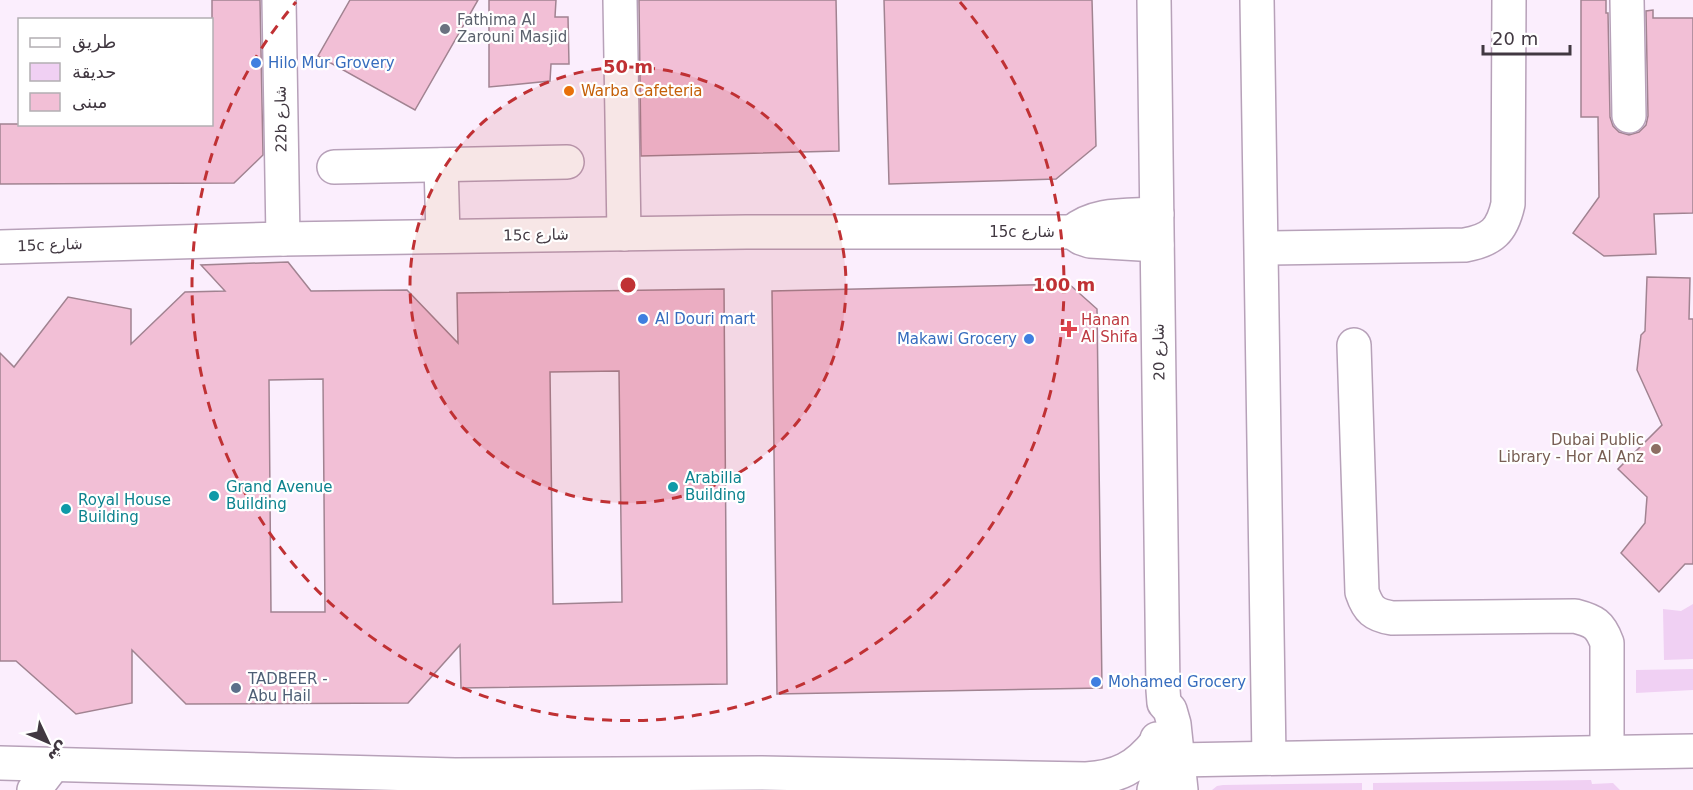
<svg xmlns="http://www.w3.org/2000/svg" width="1693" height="790" font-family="'DejaVu Sans',Cairo,sans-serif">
<rect width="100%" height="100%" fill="#fbeefd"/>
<g fill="#f0d0f3">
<polygon points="1693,604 1693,659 1664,660 1663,609 1681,611"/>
<polygon points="1693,669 1693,690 1636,693 1636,670"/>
<polygon points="1591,780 1592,784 1613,783 1620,790 1373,790 1373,783"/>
<polygon points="1362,783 1362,790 1212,790 1217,786 1223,785"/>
</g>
<g fill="#f2bfd6" stroke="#a18391" stroke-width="1.5" fill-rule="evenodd">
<polygon points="212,0 260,0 263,155 234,183 0,184 0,124 212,124"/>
<polygon points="350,0 478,0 415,110 318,56"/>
<polygon points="489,0 556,0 555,17 568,17 569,64 551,64 550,81 489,87"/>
<polygon points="639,0 836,0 839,151 641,156"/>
<polygon points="884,0 1092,0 1096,146 1056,179 889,184"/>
<polygon points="1581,0 1606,0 1606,13 1608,13 1610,117 1613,126 1619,132 1629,135 1639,132 1646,125 1648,116 1646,11 1653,10 1653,18 1693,18 1693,213 1654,214 1656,254 1604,256 1573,233 1599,197 1598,117 1581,117"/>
<path d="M 288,262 L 311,291 L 407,290 L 458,343 L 457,293 L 724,289 L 727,684 L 461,688 L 460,645 L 408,703 L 186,704 L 132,650 L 132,703 L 76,714 L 16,661 L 0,661 L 0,353 L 14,367 L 68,297 L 131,309 L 131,344 L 185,292 L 225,291 L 201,265 ZM 619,371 L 622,602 L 553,604 L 550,372 ZM 323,379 L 325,612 L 271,612 L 269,380 Z"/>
<polygon points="1647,277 1690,278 1689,319 1693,319 1693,564 1685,564 1659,592 1621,553 1645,523 1647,497 1618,469 1662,425 1637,370 1641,335 1645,331"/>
<polygon points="1069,284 1097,309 1102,688 777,694 772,291"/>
</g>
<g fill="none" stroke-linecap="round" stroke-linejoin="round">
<defs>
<g id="minor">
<polyline points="279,0 283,239"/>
<polyline points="620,0 624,234"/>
<polyline points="1154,0 1163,690 1164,703 1170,710 1174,724 1181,790"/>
<polyline points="1257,0 1269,758"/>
<polyline points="1627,0 1629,116"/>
<polyline points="441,165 443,236"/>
<polyline points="334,167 567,162"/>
<path d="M 1072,232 C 1095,212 1128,216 1157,214"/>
<polyline points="0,247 283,239 746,232 1072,232 1081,238 1090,241 1157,245"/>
<path d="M 1262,248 L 1465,245 C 1492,240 1502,231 1508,204 L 1509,0"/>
<path d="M 1354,345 L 1362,592 C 1368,610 1374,615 1392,618 L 1575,616 C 1594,621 1600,624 1607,643 L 1607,752"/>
<polyline points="1177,760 1693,751"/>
<path d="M 0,763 L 455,775 L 761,773 L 1086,779 C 1118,777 1136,768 1157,742"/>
<polyline points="1154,790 1156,784 1157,739"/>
</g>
<g id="major">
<polyline points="968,777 982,790"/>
<polyline points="34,790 54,764"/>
</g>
</defs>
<use href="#minor" stroke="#b7a1b9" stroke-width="36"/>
<use href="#major" stroke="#b7a1b9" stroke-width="36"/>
<use href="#minor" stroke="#fff" stroke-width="33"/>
<use href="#major" stroke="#fff" stroke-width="33"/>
</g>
<circle cx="628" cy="285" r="218" fill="#c03134" fill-opacity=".12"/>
<g fill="none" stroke="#c03134" stroke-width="3" stroke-dasharray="10 8">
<circle cx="628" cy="285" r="218"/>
<path d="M960 2A436 436 0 1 1 296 2"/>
</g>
<circle fill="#6b7280" stroke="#fff" stroke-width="2" cx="445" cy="29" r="6"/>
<g fill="#3f7fe0" stroke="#fff" stroke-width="2">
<circle cx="256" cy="63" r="6"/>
<circle cx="643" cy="319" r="6"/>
<circle cx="1029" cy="339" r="6"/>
<circle cx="1096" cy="682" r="6"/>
</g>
<circle fill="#e8710a" stroke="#fff" stroke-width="2" cx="569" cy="91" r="6"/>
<path fill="#e0444e" stroke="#fff" stroke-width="2" d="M1066 320h6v6h6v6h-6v6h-6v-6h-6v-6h6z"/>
<circle fill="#8d6e63" stroke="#fff" stroke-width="2" cx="1656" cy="449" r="6"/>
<g fill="#0f9aa8" stroke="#fff" stroke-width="2">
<circle cx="673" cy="487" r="6"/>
<circle cx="214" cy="496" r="6"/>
<circle cx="66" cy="509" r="6"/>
</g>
<circle fill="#5c6f8a" stroke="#fff" stroke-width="2" cx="236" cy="688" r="6"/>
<g text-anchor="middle" stroke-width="4.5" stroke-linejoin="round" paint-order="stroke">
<g font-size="15" fill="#5b616d" stroke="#fff" text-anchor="start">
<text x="457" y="25">Fathima Al<tspan x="457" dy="17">Zarouni Masjid</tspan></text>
</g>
<g font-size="15" fill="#366cbe" stroke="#fff" text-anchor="start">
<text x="268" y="68">Hilo Mur Grovery</text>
<text x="655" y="324">Al Douri mart</text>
<text x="1017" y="344" text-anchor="end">Makawi Grocery</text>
<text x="1108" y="687">Mohamed Grocery</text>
</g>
<g font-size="15" fill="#c56008" stroke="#fff" text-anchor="start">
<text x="581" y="96">Warba Cafeteria</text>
</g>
<g font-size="15" fill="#413841" stroke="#fff">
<text transform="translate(281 119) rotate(-91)" y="5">22b شارع</text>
<text x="1022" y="237">15c شارع</text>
<text transform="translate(536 235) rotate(-1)" y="5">15c شارع</text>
<text transform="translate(50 245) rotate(-2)" y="5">15c شارع</text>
<text transform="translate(1159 352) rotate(-91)" y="5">شارع 20</text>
</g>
<g font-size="15" fill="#be3a42" stroke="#fff" text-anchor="start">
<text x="1081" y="325">Hanan<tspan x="1081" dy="17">Al Shifa</tspan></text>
</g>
<g font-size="15" fill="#785e54" stroke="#fff" text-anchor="end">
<text x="1644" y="445">Dubai Public<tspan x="1644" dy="17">Library - Hor Al Anz</tspan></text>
</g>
<g font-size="15" fill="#0d838f" stroke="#fff" text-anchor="start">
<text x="685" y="483">Arabilla<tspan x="685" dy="17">Building</tspan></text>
<text x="226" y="492">Grand Avenue<tspan x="226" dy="17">Building</tspan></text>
<text x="78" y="505">Royal House<tspan x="78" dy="17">Building</tspan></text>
</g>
<g font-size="15" fill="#4e5e75" stroke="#fff" text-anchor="start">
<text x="248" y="684">TADBEER -<tspan x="248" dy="17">Abu Hail</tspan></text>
</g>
</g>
<circle cx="628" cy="285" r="9" fill="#c03134" stroke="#fff" stroke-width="3"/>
<g font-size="18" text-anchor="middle" font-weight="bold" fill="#c03134" stroke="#fff" stroke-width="4.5" stroke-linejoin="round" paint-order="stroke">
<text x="628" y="73">50 m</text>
<text x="1064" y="291">100 m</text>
</g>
<rect x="18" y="18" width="195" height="108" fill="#ffffff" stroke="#b3afb3" stroke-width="1.5"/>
<rect x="30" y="38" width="30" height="9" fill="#ffffff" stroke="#b3afb3" stroke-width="1.5"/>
<text x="72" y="48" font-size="18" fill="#413841">طريق</text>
<rect x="30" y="63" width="30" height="18" fill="#f0d0f3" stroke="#b3afb3" stroke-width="1.5"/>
<text x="72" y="78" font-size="18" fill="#413841">حديقة</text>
<rect x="30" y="93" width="30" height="18" fill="#f2bfd6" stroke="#b3afb3" stroke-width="1.5"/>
<text x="72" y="108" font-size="18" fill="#413841">مبنى</text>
<g transform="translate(48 742) rotate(134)" stroke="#ffffff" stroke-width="4.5" paint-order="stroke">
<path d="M0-4.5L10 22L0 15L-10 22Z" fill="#413841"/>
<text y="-9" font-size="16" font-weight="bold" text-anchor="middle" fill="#413841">ش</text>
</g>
<path d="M1483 45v9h87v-9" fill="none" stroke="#413841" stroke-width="3"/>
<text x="1492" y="45" font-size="18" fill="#413841" stroke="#ffffff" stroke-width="4.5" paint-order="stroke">20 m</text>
</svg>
